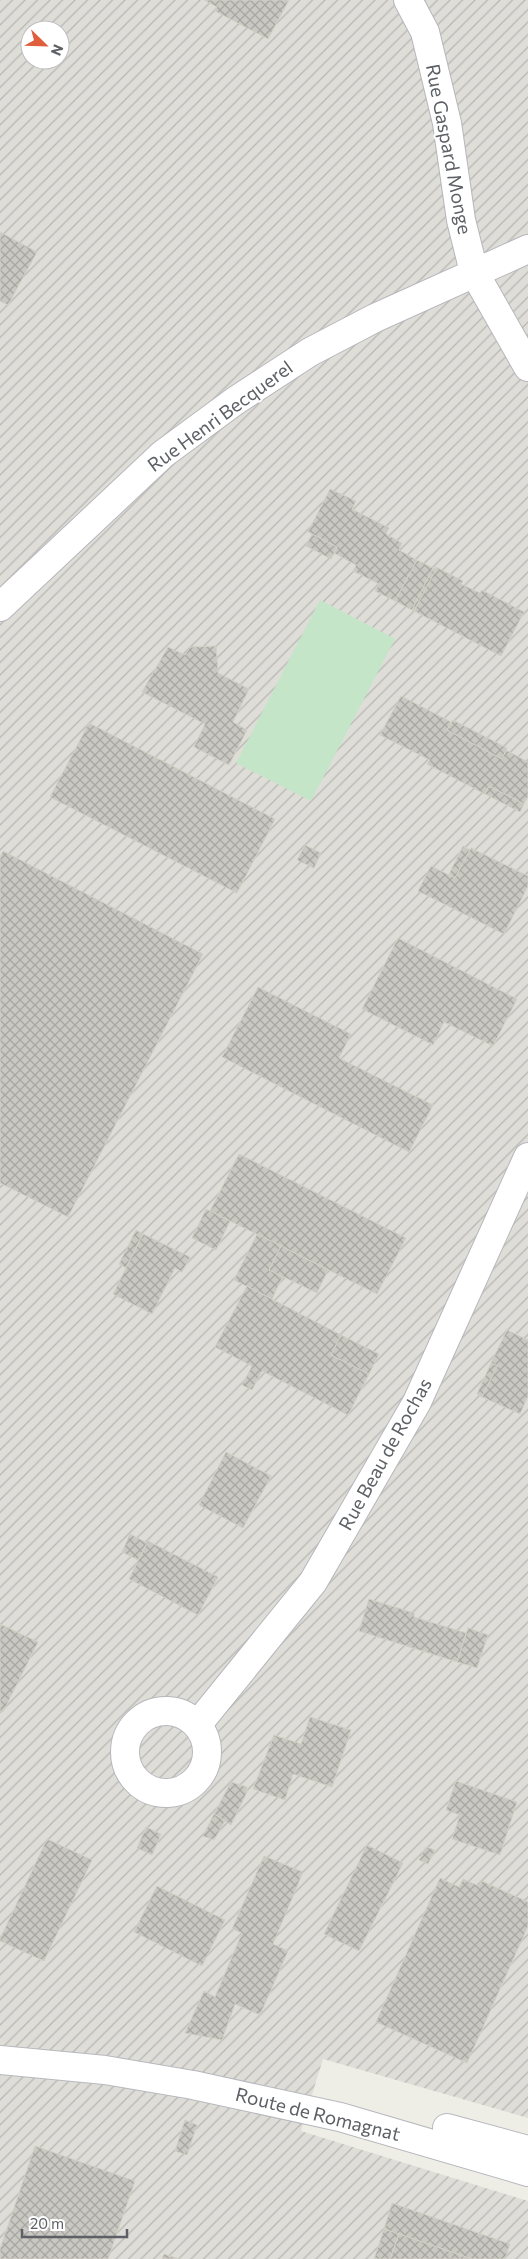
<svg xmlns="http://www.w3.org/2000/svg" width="528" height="2259" font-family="Commissioner,sans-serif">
<defs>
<pattern id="industrial-furrows" width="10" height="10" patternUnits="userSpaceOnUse" patternTransform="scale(1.25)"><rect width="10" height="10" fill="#deddd8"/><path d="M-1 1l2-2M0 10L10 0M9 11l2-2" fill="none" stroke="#b7b7b3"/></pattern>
<pattern id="building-cross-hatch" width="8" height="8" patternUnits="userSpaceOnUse" patternTransform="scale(1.25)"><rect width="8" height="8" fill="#cac8c2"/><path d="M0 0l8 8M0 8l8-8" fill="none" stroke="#a7a6a1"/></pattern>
</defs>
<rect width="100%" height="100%" fill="#efeee6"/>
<path fill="url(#industrial-furrows)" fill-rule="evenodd" d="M 0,0 L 528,0 L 528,2118 L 323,2059 L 301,2131 L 528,2201 L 528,2259 L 0,2259 ZM 30,30 L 60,30 L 60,60 L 30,60 Z"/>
<polygon fill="#c4e5c8" points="320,600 395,639 311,801 236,763"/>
<g fill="url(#building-cross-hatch)" stroke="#d3d1c4">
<polygon points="204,0 289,0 268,39 215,11 217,7"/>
<polygon points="0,232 37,252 8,305 0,301"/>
<polygon points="330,489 356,501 352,509 389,528 386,534 402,543 399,550 417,560 395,601 375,591 379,584 353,571 356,565 334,553 337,547 308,532"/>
<polygon points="312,534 337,547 331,559 306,546"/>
<polygon points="417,560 433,568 412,610 395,601"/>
<polygon points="436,567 463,581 461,584 480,593 482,590 524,612 501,656 414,611"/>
<polygon points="433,568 436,569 414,611 412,610"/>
<polygon points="216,646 218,673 249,689 233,722 247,730 229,765 194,747 205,724 142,692 168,647 185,655 190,647"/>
<polygon points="401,696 451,722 447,730 502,759 506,750 528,762 528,796 524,804 489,786 485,794 427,764 430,760 380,735"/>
<polygon points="453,720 507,748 502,759 447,730"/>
<polygon points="89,723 275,819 237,893 50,797"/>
<polygon points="489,786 524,804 520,812 485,794"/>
<polygon points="305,845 321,853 314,868 297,860"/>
<polygon points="463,846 470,850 455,878 449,874"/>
<polygon points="471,848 528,876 528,886 504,934 418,891 431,866 455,878"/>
<polygon points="3,851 203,954 68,1217 0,1183 0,857"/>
<polygon points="398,938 517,999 493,1046 444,1022 433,1045 362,1009"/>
<polygon points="258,987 351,1034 339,1058 433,1105 409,1152 222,1057"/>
<polygon points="239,1154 406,1238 377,1294 210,1211"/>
<polygon points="206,1209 230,1221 216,1250 192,1238"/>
<polygon points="136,1230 143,1234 126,1268 119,1264"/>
<polygon points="143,1234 190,1257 182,1272 175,1268 152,1314 113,1294"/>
<polygon points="257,1234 281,1246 269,1270 283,1276 272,1299 234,1280"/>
<polygon points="281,1246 328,1270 317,1293 269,1270"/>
<polygon points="247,1286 341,1335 331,1355 369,1374 348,1415 262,1371 252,1390 242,1385 252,1366 215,1347"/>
<polygon points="507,1330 528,1340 528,1396 520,1414 482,1397 497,1366 491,1363"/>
<polygon points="341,1335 379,1354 369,1374 331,1355"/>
<polygon points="491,1363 497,1366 482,1397 477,1394"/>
<polygon points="226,1452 271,1476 243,1528 199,1505"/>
<polygon points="130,1534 147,1543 138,1560 122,1552"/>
<polygon points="148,1541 218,1577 198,1615 129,1579"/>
<polygon points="369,1599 414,1613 414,1617 466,1633 457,1662 359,1631"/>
<polygon points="0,1624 38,1642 3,1712 0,1711"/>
<polygon points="468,1628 488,1635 477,1668 457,1662"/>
<polygon points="310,1717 351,1730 332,1787 293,1774 285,1800 253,1789 274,1735 301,1744"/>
<polygon points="456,1781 517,1802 500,1855 452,1839 460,1815 446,1810"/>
<polygon points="231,1782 247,1787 247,1792 231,1825 214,1814"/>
<polygon points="214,1814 225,1821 214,1840 203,1836"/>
<polygon points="146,1827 161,1834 152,1855 137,1848"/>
<polygon points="47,1839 92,1860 44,1961 0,1941 0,1939"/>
<polygon points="367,1845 403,1863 359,1951 324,1934"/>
<polygon points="426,1847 435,1850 428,1864 419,1860"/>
<polygon points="264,1856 303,1872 273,1944 288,1951 260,2015 235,2004 222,2040 185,2033 204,1991 215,1997 242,1933 232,1929"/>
<polygon points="440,1878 459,1887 463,1879 479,1886 482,1881 528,1902 528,1926 467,2063 376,2022"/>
<polygon points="157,1886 225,1920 202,1966 134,1932"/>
<polygon points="185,2120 197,2125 187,2155 175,2151"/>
<polygon points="35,2146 135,2181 108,2259 0,2259 0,2249"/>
<polygon points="392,2203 510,2244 505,2259 472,2259 384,2229"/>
<polygon points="384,2229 399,2234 390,2259 374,2259"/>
<polygon points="399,2234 472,2259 390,2259"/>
<polygon points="164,2254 179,2259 162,2259"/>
</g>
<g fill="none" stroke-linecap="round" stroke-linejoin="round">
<defs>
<g id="minor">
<polyline points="408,0 425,32 447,123 461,220 474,272 528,367"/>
<circle cx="166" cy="1752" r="41"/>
<polyline points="198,1724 313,1582 417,1402 528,1157"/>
</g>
<polyline id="tertiary" points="0,607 163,454 235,401 310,352 375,318 528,249"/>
<g id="secondary">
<polyline points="0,2060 105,2070 193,2085 340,2117 528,2172"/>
<polyline points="447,2128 528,2150"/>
</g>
</defs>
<use href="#minor" stroke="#b6b7bc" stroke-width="30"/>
<use href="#tertiary" stroke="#b6b7bc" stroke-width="30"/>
<use href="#secondary" stroke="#b7b9bf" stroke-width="30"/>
<use href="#minor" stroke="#fff" stroke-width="28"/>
<use href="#tertiary" stroke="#fff" stroke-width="28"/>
<use href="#secondary" stroke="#fff" stroke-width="28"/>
</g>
<g text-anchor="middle" stroke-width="4" stroke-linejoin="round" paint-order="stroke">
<g font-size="19" fill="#5d6065" stroke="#fff">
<text transform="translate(449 149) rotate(79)" y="7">Rue Gaspard Monge</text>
<text transform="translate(220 416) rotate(-36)" y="7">Rue Henri Becquerel</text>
<text transform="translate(385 1454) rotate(-61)" y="7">Rue Beau de Rochas</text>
<text transform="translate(318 2114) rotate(14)" y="7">Route de Romagnat</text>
</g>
</g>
<g transform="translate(45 45) rotate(113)"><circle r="24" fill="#ffffff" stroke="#bebfc1"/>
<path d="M0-4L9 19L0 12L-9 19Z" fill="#df5e3b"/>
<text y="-8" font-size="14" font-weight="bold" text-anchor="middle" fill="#5d6065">N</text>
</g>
<path d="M22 2229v8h105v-8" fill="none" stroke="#5d6065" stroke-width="2.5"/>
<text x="30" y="2229" font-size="15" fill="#5d6065" stroke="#ffffff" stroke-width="4" paint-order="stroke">20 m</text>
</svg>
